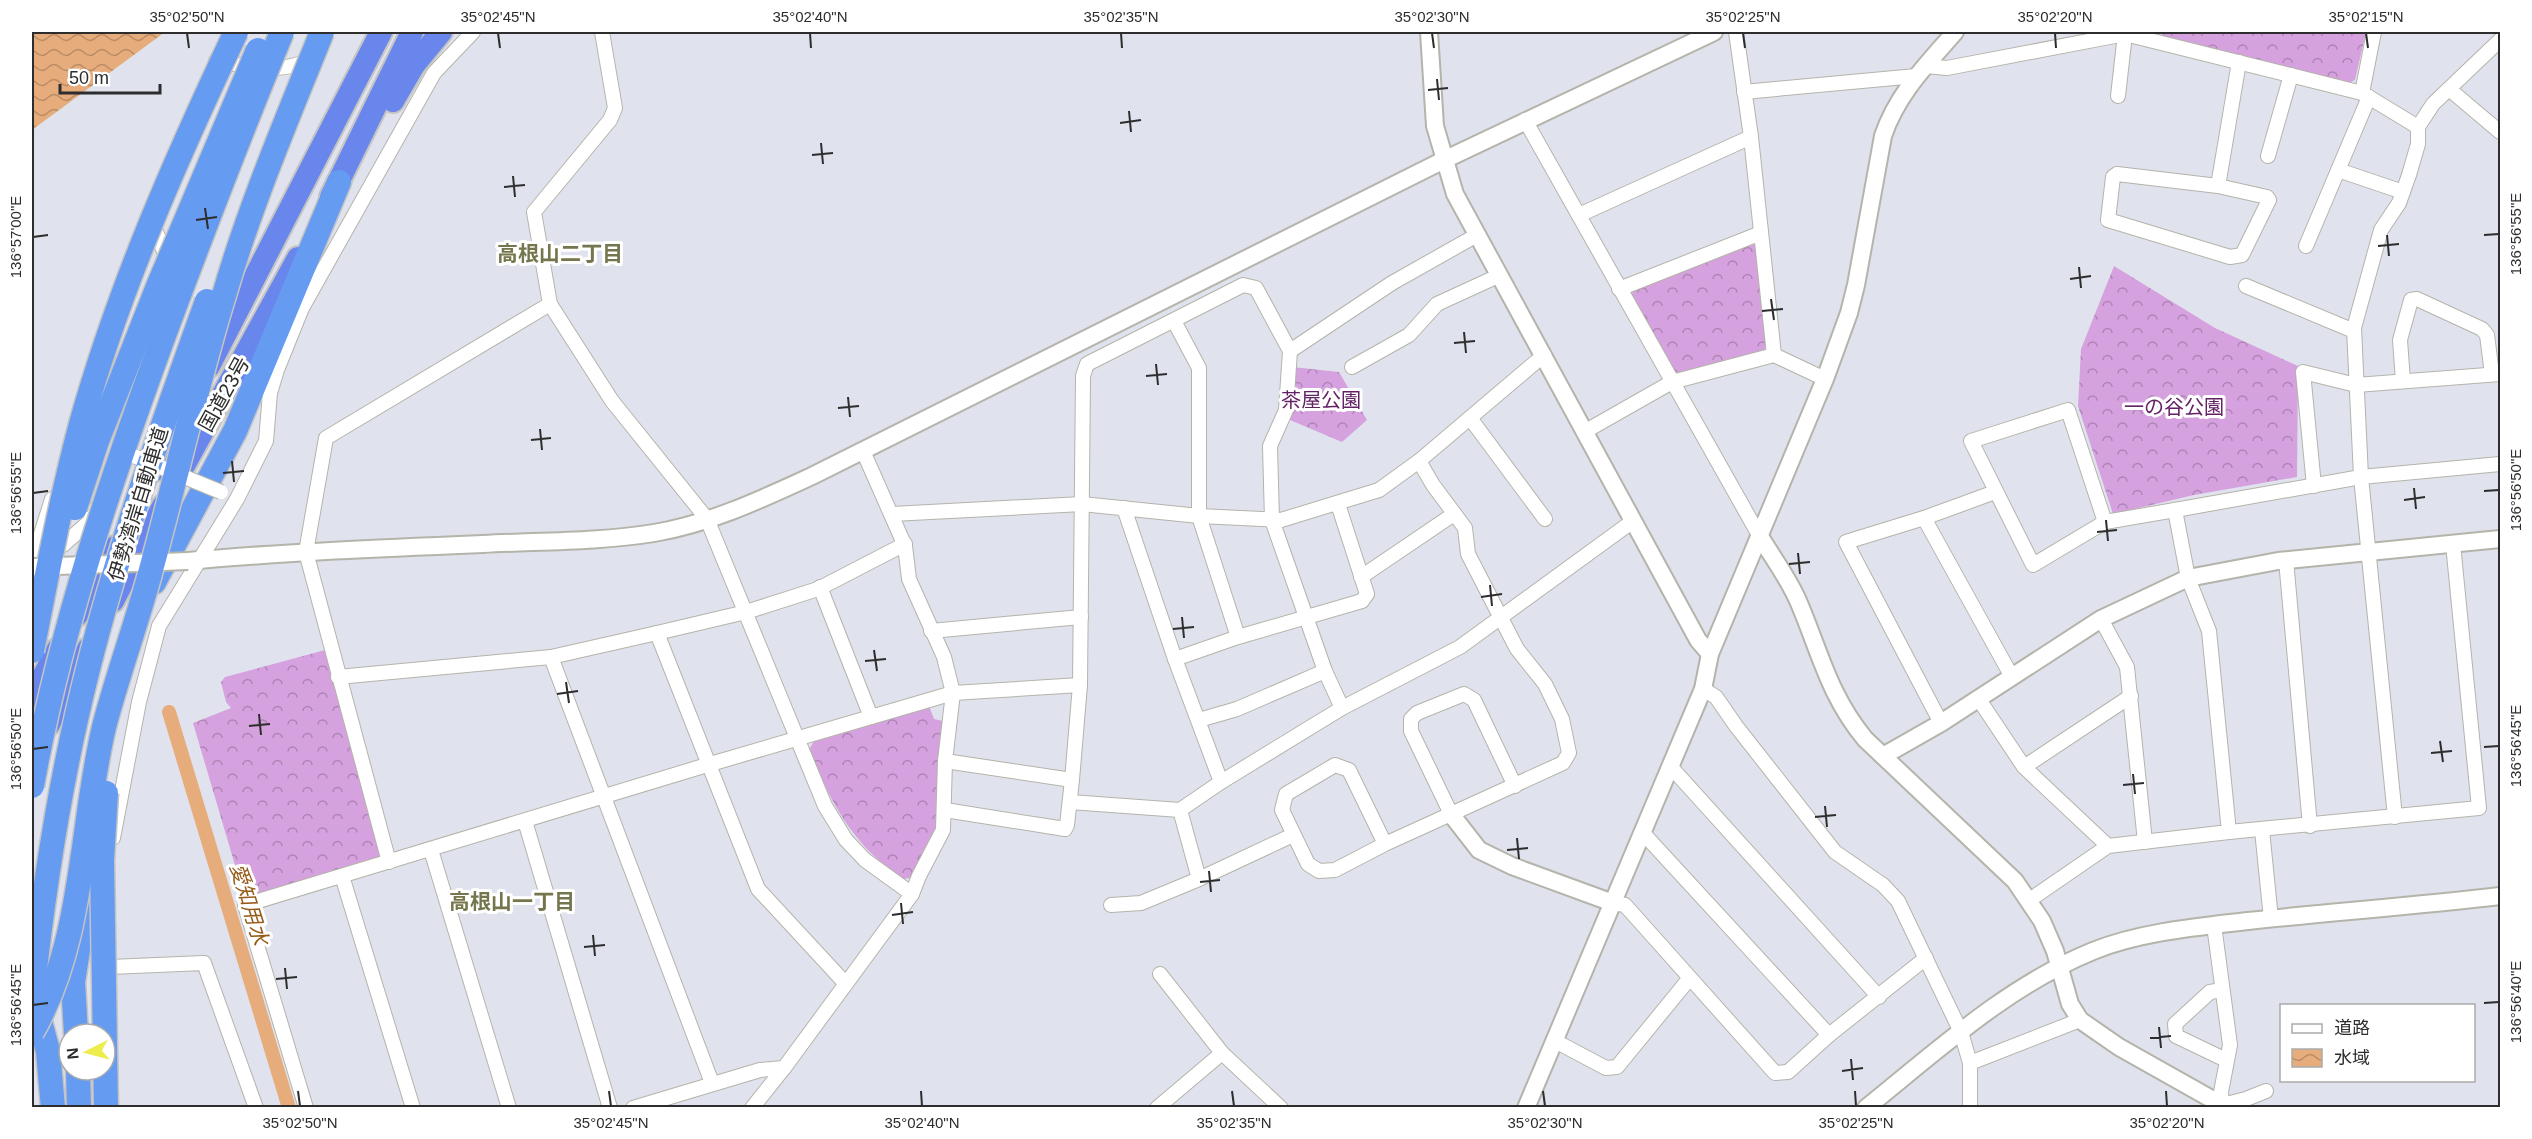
<svg xmlns="http://www.w3.org/2000/svg" width="2532" height="1139" font-family="Arial,'Noto Sans JP',sans-serif">
<defs>
<pattern id="forest-crowns" width="20" height="18" patternUnits="userSpaceOnUse" patternTransform="scale(1.5)"><rect width="20" height="18" fill="#d6a1df"/><path d="M2 6a3 3 0 1 1 6 0M12 15a3 3 0 1 1 6 0" fill="none" stroke="#ae84b5"/></pattern>
<pattern id="water-waves" width="16" height="10" patternUnits="userSpaceOnUse" patternTransform="scale(1.5)"><rect width="16" height="10" fill="#e6ac7c"/><path d="M0 5q4-4 8 0t8 0" fill="none" stroke="#bb8c66"/></pattern>
</defs>
<rect width="100%" height="100%" fill="#e0e3ed"/>
<g fill="url(#forest-crowns)">
<polygon points="2162,32 2366,32 2355,80 2349,83 2163,37"/>
<polygon points="1751,243 1756,246 1766,346 1763,353 1681,374 1673,371 1631,297 1633,291"/>
<polygon points="2114,266 2215,328 2298,366 2297,477 2194,495 2113,514 2078,406 2081,349"/>
<polygon points="1292,367 1339,372 1367,420 1342,442 1290,420"/>
<polygon points="325,650 382,854 380,858 245,899 193,723 231,708 226,702 221,682 225,677"/>
<path d="M 929,706 L 934,719 L 943,721 L 937,768 L 939,787 L 936,828 L 910,878 L 903,879 C 853,846 831,803 809,750 L 815,739 Z"/>
</g>
<polygon fill="url(#water-waves)" points="32,32 165,32 32,130"/>
<g fill="none" stroke-linecap="round" stroke-linejoin="round">
<polyline stroke="#e6ac7c" stroke-width="14" points="169,712 289,1108"/>
<defs>
<g id="minor">
<polyline points="602,32 615,108 610,120 534,212 550,304 612,401 707,519 825,806 846,840 865,860 912,894"/>
<polyline points="1736,32 1751,137 1774,355"/>
<path d="M 216,61 C 250,66 280,75 311,59"/>
<polyline points="1926,66 1947,68 2125,34 2362,93 2418,127"/>
<polyline points="2449,89 2500,132"/>
<polyline points="1744,92 1916,76"/>
<polyline points="2362,93 2374,32"/>
<polyline points="2118,96 2125,34"/>
<polyline points="1525,120 1759,535"/>
<polyline points="2268,156 2291,75"/>
<polyline points="2338,170 2403,192"/>
<polyline points="2218,186 2117,174 2113,177 2108,220 2230,257 2242,255 2269,200 2267,197 2218,186 2239,62"/>
<polyline points="1579,215 1751,137"/>
<polyline points="152,222 166,256 166,263"/>
<polyline points="2306,246 2369,97"/>
<polyline points="2246,286 2354,331"/>
<polyline points="1619,289 1761,233"/>
<polyline points="1174,321 1199,368 1199,516 1238,637"/>
<polyline points="1290,351 1392,283 1477,235"/>
<polyline points="1352,367 1409,335 1437,304 1498,276"/>
<polyline points="2403,381 2400,340 2411,300 2417,299 2482,329 2487,335 2492,374"/>
<polygon points="2068,410 2105,522 2033,565 1971,441"/>
<polyline points="1470,418 1545,519"/>
<polyline points="1584,432 1672,382 1774,355 1825,379"/>
<polyline points="2314,486 2303,372 2356,385 2500,374"/>
<polyline points="1995,492 1924,518 2012,677"/>
<polyline points="1124,508 1175,659 1221,782"/>
<polyline points="892,514 1082,504 1199,516 1281,520 1379,490 1419,461 1544,355"/>
<polyline points="1924,518 1846,542 1941,723"/>
<polyline points="2105,522 2175,510"/>
<polyline points="49,545 63,545 90,521 94,510"/>
<polyline points="2286,560 2310,826"/>
<polyline points="32,563 52,499"/>
<polyline points="1361,577 1454,514"/>
<polyline points="820,587 871,717"/>
<polyline points="2101,619 2127,667 2145,842"/>
<polyline points="931,631 1081,617"/>
<polyline points="657,633 758,889 846,984"/>
<polyline points="551,657 712,1083"/>
<polyline points="1175,659 1238,637 1362,601 1367,594 1338,504"/>
<polyline points="338,677 551,657 657,633 746,612 818,589 905,544"/>
<polyline points="1703,689 1716,697 1736,726 1835,852 1883,885 1898,901 1961,1032 1970,1063 1970,1108"/>
<polyline points="1978,698 2024,767 2108,846"/>
<polyline points="1199,720 1237,709 1325,671"/>
<polyline points="945,761 1072,780 1080,685 1083,376 1087,364 1243,285 1256,288 1290,351 1286,410 1270,446 1272,520 1325,671 1342,708"/>
<polyline points="1670,766 1879,997"/>
<polyline points="2024,767 2131,696"/>
<polyline points="1070,802 1180,810 1221,782 1342,708 1460,647 1633,521"/>
<polyline points="945,810 1065,829 1067,825 1072,780"/>
<polyline points="1180,810 1199,879"/>
<polyline points="1451,814 1411,731 1411,719 1417,713 1464,694 1474,700 1515,786"/>
<polyline points="2395,817 2361,477 2354,328 2381,230 2399,203 2409,175 2418,144 2418,127 2433,104 2500,40"/>
<polyline points="525,821 610,1108"/>
<polyline points="2262,830 2271,919"/>
<polyline points="1642,832 1829,1035"/>
<polyline points="2229,832 2479,808 2453,544"/>
<polyline points="113,838 139,702 159,626 237,499 266,441 270,393 277,370 302,308 434,73 473,32"/>
<polyline points="1385,844 1349,770 1335,765 1286,794 1282,810 1308,864 1319,871 1335,870 1385,844 1563,763 1569,753 1562,719 1545,684 1517,649 1468,554 1465,528 1433,485 1419,461"/>
<polyline points="431,850 509,1108"/>
<polyline points="389,862 306,552 326,438 550,304"/>
<polyline points="342,876 413,1108"/>
<polyline points="2028,901 2108,846 2229,832 2209,631 2188,578 2175,510 2361,477 2500,464"/>
<polyline points="1613,903 1625,905 1775,1073 1788,1072 1829,1035 1926,958"/>
<polyline points="1111,905 1141,903 1199,879 1293,835"/>
<polyline points="2214,925 2230,1045 2221,1092 2222,1108"/>
<polyline points="110,967 204,963 256,1108"/>
<polyline points="1160,974 1222,1053 1281,1108"/>
<polyline points="2222,990 2210,992 2175,1024 2176,1036 2226,1060"/>
<polyline points="1555,1041 1606,1068 1617,1067 1689,979"/>
<polyline points="1970,1063 2080,1020"/>
<polyline points="2222,1105 2246,1099 2266,1091"/>
<polyline points="306,1108 245,905 707,765 953,693 1080,685"/>
<polyline points="633,1108 760,1070 784,1068"/>
<polyline points="752,1108 784,1068 912,894 919,876 943,830 945,761 953,693 944,657 909,579 905,546 863,451"/>
<polyline points="1157,1108 1222,1053"/>
</g>
<g id="tertiary">
<polyline points="1429,32 1435,126 1455,194 1698,640 1710,654"/>
<path d="M 1759,535 C 1773,558 1789,579 1799,603 C 1821,655 1829,695 1865,739 L 2015,881 L 2042,921 L 2055,951 L 2070,1004 L 2080,1020 L 2119,1047 L 2222,1105"/>
<path d="M 188,561 C 286,552 384,548 483,544 C 540,541 598,542 654,533 C 709,524 762,499 812,476 L 1444,160 L 1714,32"/>
<polyline points="1883,756 1941,723 2101,619 2188,578 2278,561 2500,539"/>
<polyline points="1451,814 1479,850 1512,866 1613,903"/>
<path d="M 1526,1108 L 1703,689 L 1710,654 L 1825,379 L 1849,313 L 1856,285 L 1883,136 C 1897,94 1927,64 1955,32"/>
<path d="M 1866,1108 C 1937,1051 2007,986 2093,951 C 2140,932 2197,927 2248,921 C 2332,912 2416,906 2500,896"/>
</g>
<g id="trunk">
<polyline points="393,101 414,65 441,32"/>
<polyline points="331,197 412,32"/>
<polyline points="209,366 381,32"/>
<polyline points="155,470 187,409"/>
<polyline points="181,471 298,258"/>
<polyline points="113,601 163,506"/>
<polyline points="77,615 115,547"/>
<polyline points="32,697 58,649"/>
<polyline points="49,724 88,649"/>
</g>
<g id="motorway">
<polyline points="154,582 235,431 339,182"/>
<polyline points="35,1003 48,1051 53,1108"/>
<polyline points="76,1034 73,982 85,905"/>
<polyline points="78,1070 79,1108"/>
</g>
</defs>
<use href="#minor" stroke="#b4b4aa" stroke-width="16"/>
<use href="#tertiary" stroke="#b4b4aa" stroke-width="20"/>
<use href="#trunk" stroke="#c4c4c4" stroke-width="26"/>
<use href="#motorway" stroke="#c4c4c4" stroke-width="27"/>
<use href="#minor" stroke="#fff" stroke-width="14"/>
<use href="#tertiary" stroke="#fff" stroke-width="16"/>
<use href="#trunk" stroke="#6986ec" stroke-width="22"/>
<use href="#motorway" stroke="#669bf2" stroke-width="24"/>
<defs>
<polyline id="minor-bridge" points="136,457 221,492"/>
<polyline id="tertiary-bridge" points="32,567 188,561"/>
<g id="motorway-bridge">
<polyline points="75,508 97,441 159,284 258,50"/>
<path d="M 32,651 C 47,575 61,499 81,424 C 119,288 176,159 236,32"/>
<path d="M 32,786 C 60,629 112,476 167,327 C 204,228 242,129 282,32"/>
<path d="M 32,996 C 44,884 61,774 89,665 C 120,542 164,421 207,301"/>
<path d="M 32,1032 C 85,939 80,828 104,727 C 118,673 138,620 152,566 C 177,475 197,382 225,292 C 251,203 288,117 322,32"/>
<polyline points="106,1108 102,860 106,793"/>
</g>
</defs>
<use href="#minor-bridge" stroke="#b4b4aa" stroke-width="16" stroke-linecap="butt"/>
<use href="#tertiary-bridge" stroke="#b4b4aa" stroke-width="20" stroke-linecap="butt"/>
<use href="#motorway-bridge" stroke="#c4c4c4" stroke-width="27" stroke-linecap="butt"/>
<use href="#minor-bridge" stroke="#fff" stroke-width="14"/>
<use href="#tertiary-bridge" stroke="#fff" stroke-width="16"/>
<use href="#motorway-bridge" stroke="#669bf2" stroke-width="24"/>
</g>
<path fill="none" stroke="#2d2d2d" stroke-width="2" d="M 187,33 L 189,48M 498,33 L 500,48M 810,33 L 811,48M 1121,33 L 1122,48M 1432,33 L 1434,48M 1743,33 L 1745,48M 2055,33 L 2056,48M 2366,33 L 2368,48M 1437,79 L 1439,100M 1428,90 L 1448,88M 1129,111 L 1131,132M 1120,123 L 1141,120M 821,143 L 823,164M 812,155 L 833,153M 513,176 L 515,197M 504,187 L 525,185M 205,208 L 208,229M 196,220 L 217,217M 2387,235 L 2389,256M 2484,235 L 2499,234M 33,237 L 48,235M 2378,246 L 2399,244M 2079,267 L 2081,288M 2070,279 L 2091,276M 1771,299 L 1774,320M 1762,311 L 1783,309M 1464,332 L 1466,353M 1454,343 L 1475,341M 1156,364 L 1158,385M 1146,376 L 1167,374M 848,397 L 850,417M 838,408 L 859,406M 540,429 L 542,450M 531,440 L 551,438M 232,461 L 234,482M 223,473 L 244,471M 2414,488 L 2416,509M 2484,491 L 2499,490M 33,493 L 48,491M 2404,500 L 2425,497M 2106,520 L 2108,541M 2097,532 L 2117,530M 1798,553 L 1800,574M 1789,564 L 1810,562M 1490,585 L 1492,606M 1481,597 L 1502,594M 1182,617 L 1184,638M 1173,629 L 1194,627M 874,650 L 877,671M 865,661 L 886,659M 566,682 L 569,703M 557,694 L 578,691M 259,714 L 261,735M 249,726 L 270,724M 2440,741 L 2443,762M 2484,747 L 2499,746M 33,749 L 48,747M 2431,753 L 2452,751M 2133,774 L 2135,794M 2123,785 L 2144,783M 1825,806 L 1827,827M 1815,817 L 1836,815M 1517,838 L 1519,859M 1507,850 L 1528,848M 1209,871 L 1211,892M 1200,882 L 1220,880M 901,903 L 903,924M 892,915 L 913,912M 593,935 L 595,956M 584,947 L 605,945M 285,968 L 287,989M 276,979 L 297,977M 2484,1003 L 2499,1002M 33,1005 L 48,1003M 2159,1027 L 2161,1048M 2150,1038 L 2171,1036M 1851,1059 L 1853,1080M 1842,1071 L 1863,1068M 298,1091 L 300,1106M 609,1091 L 611,1106M 921,1091 L 922,1106M 1232,1091 L 1234,1106M 1543,1091 L 1545,1106M 1855,1091 L 1856,1106M 2166,1091 L 2167,1106"/>
<g text-anchor="middle" stroke-width="6" stroke-linejoin="round" paint-order="stroke">
<g font-size="20" fill="#2d2d2d" stroke="#fff">
<text transform="translate(224 394) rotate(-61)" y="7">国道23号</text>
<text transform="translate(138 504) rotate(-73)" y="7">伊勢湾岸自動車道</text>
</g>
<g font-size="20" fill="#642166" stroke="#fff">
<text x="1321" y="407">茶屋公園</text>
<text x="2174" y="414">一の谷公園</text>
</g>
<g font-size="21" font-weight="bold" fill="#75764d" stroke="#fff">
<text x="560" y="261">高根山二丁目</text>
<text x="512" y="909">高根山一丁目</text>
</g>
<g font-size="21" font-style="italic" fill="#955b18" stroke="#fff">
<text transform="translate(249 904) rotate(73)" y="7">愛知用水</text>
</g>
</g>
<rect width="2532" height="1139" fill="none" stroke="#ffffff" stroke-width="66"/>
<rect x="2280" y="1004" width="195" height="78" fill="#ffffff" stroke="#ababab" stroke-width="1.5"/>
<rect x="2292" y="1024" width="30" height="9" fill="#ffffff" stroke="#ababab" stroke-width="1.5"/>
<text x="2334" y="1034" font-size="18" fill="#2d2d2d">道路</text>
<rect x="2292" y="1049" width="30" height="18" fill="url(#water-waves)" stroke="#ababab" stroke-width="1.5"/>
<text x="2334" y="1064" font-size="18" fill="#2d2d2d">水域</text>
<g transform="translate(87 1052) rotate(264)"><circle r="28" fill="#ffffff" stroke="#ababab" stroke-width="1.5"/>
<path d="M0-4.5L10 22L0 15L-10 22Z" fill="#eded4e"/>
<text y="-9" font-size="16" font-weight="bold" text-anchor="middle" fill="#2d2d2d">N</text>
</g>
<path d="M60 84v9h100v-9" fill="none" stroke="#2d2d2d" stroke-width="3"/>
<text x="69" y="84" font-size="18" fill="#2d2d2d" stroke="#ffffff" stroke-width="4.5" paint-order="stroke">50 m</text>
<rect x="33" y="33" width="2466" height="1073" fill="none" stroke="#2d2d2d" stroke-width="2"/>
<g font-size="15" text-anchor="middle" fill="#2d2d2d">
<text x="187" y="22">35°02'50"N</text>
<text x="498" y="22">35°02'45"N</text>
<text x="810" y="22">35°02'40"N</text>
<text x="1121" y="22">35°02'35"N</text>
<text x="1432" y="22">35°02'30"N</text>
<text x="1743" y="22">35°02'25"N</text>
<text x="2055" y="22">35°02'20"N</text>
<text x="2366" y="22">35°02'15"N</text>
<text transform="translate(2516 234) rotate(-90)" y="5">136°56'55"E</text>
<text transform="translate(16 237) rotate(-90)" y="5">136°57'00"E</text>
<text transform="translate(2516 490) rotate(-90)" y="5">136°56'50"E</text>
<text transform="translate(16 493) rotate(-90)" y="5">136°56'55"E</text>
<text transform="translate(2516 746) rotate(-90)" y="5">136°56'45"E</text>
<text transform="translate(16 749) rotate(-90)" y="5">136°56'50"E</text>
<text transform="translate(2516 1002) rotate(-90)" y="5">136°56'40"E</text>
<text transform="translate(16 1005) rotate(-90)" y="5">136°56'45"E</text>
<text x="300" y="1128">35°02'50"N</text>
<text x="611" y="1128">35°02'45"N</text>
<text x="922" y="1128">35°02'40"N</text>
<text x="1234" y="1128">35°02'35"N</text>
<text x="1545" y="1128">35°02'30"N</text>
<text x="1856" y="1128">35°02'25"N</text>
<text x="2167" y="1128">35°02'20"N</text>
</g>
</svg>
